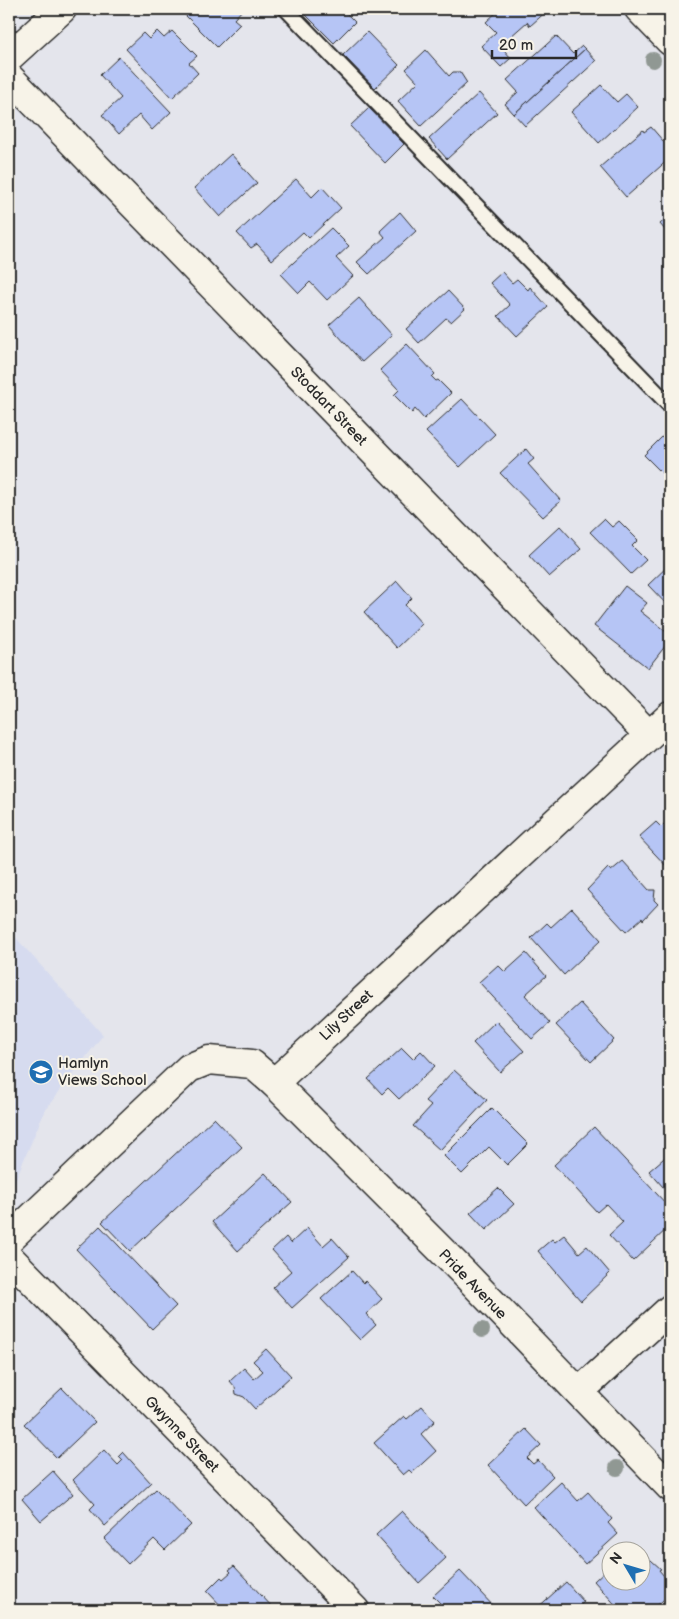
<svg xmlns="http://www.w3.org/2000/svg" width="679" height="1619" font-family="'Balsamiq Sans',sans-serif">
<rect width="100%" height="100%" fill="#e4e5ec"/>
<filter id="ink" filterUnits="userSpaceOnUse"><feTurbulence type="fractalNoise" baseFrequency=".02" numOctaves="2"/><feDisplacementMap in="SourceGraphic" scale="10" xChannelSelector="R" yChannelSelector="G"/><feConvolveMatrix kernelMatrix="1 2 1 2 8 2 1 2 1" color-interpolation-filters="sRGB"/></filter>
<g filter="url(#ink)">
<polygon fill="#d6dbef" points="9,930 103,1035 45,1110 9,1195"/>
<g fill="#b6c5f5" stroke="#2b2b2b">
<polygon points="185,9 243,9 234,19 240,24 217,47 182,12"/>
<polygon points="310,9 342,9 355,22 334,43 305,14"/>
<polygon points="500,9 549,9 530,26 527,22 510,37 514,41 504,50 511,58 501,67 481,46 496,32 486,22"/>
<polygon points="157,31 164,38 172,31 197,56 189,63 198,73 172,98 126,49 143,33 149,39"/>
<polygon points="367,32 399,65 375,88 343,55"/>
<polygon points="556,36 573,54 582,46 585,49 514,114 505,104 518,92 507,80"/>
<polygon points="585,49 596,61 525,126 514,114"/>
<polygon points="426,50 449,76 453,72 460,72 467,83 421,126 398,101 418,82 406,69"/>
<polygon points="119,57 171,112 152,130 139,115 119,134 102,115 121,98 100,75"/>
<polygon points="601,85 617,102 626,94 638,107 599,143 571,112"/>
<polygon points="479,93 497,113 447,159 429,139"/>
<polygon points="369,108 404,144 385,163 350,126"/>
<polygon points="651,127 670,149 670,158 626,197 600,167 643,130 644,132"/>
<polygon points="231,154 257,183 220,217 194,188"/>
<polygon points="296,179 312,197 322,187 341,208 309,238 303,232 272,260 257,244 251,248 237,233"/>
<polygon points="400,212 416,231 369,274 357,262 385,237 380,231"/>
<polygon points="670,215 670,236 660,224"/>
<polygon points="331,228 349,246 336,258 353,276 327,300 310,282 299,293 281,274"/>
<polygon points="502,272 512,283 517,279 528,290 530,287 548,307 517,336 498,316 510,305 490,283"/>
<polygon points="448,291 465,309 451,322 446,318 419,343 406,329"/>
<polygon points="359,298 392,335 362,362 329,325"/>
<polygon points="407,344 435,374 432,377 436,381 438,380 451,393 424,419 415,409 412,413 394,395 399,390 380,370"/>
<polygon points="462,399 495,434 460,467 426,432"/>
<polygon points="670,429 670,466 662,473 644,455"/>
<polygon points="526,449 534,459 528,464 561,501 543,517 500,473"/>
<polygon points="604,519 612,527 619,521 638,540 632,546 646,560 631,574 590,532"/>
<polygon points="560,526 581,549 549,577 529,555"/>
<polygon points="670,564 670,608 648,585"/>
<polygon points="397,581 412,598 405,605 422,624 397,648 364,612"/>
<polygon points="625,586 647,603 640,611 670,635 670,640 648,668 594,626"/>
<polygon points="670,818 670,870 639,837 656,822 661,827"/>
<polygon points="623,861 649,890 655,890 654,900 658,904 643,920 642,918 626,932 587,890 608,868 611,871"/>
<polygon points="572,908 601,940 564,975 531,938 547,923 551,927"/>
<polygon points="526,953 546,976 525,995 550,1023 532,1039 479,982 498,965 505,972"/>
<polygon points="580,1003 614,1040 591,1062 556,1025"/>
<polygon points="496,1021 524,1051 500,1072 473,1043"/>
<polygon points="402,1048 413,1059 421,1051 435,1066 399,1099 388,1088 382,1094 368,1079"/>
<polygon points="454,1070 487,1100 440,1150 413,1126 431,1106 425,1101"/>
<polygon points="492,1108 528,1144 507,1165 489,1147 462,1174 444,1156"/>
<polygon points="214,1118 242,1147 130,1251 102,1222"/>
<polygon points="594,1127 670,1208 670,1226 633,1261 609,1235 623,1222 606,1204 597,1212 554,1165"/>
<polygon points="670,1153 670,1195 649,1171"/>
<polygon points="265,1173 292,1202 238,1251 212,1222"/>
<polygon points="498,1188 514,1204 486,1230 470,1213"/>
<polygon points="100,1226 176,1306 152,1329 76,1249"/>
<polygon points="307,1228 323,1246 332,1238 349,1257 292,1308 273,1287 291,1271 272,1250 286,1237 291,1243"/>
<polygon points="564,1235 579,1253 587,1246 610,1273 581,1301 538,1251 552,1239 555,1242"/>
<polygon points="352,1271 363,1283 365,1281 382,1299 366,1314 376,1325 360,1340 321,1299"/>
<polygon points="9,1347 16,1356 9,1363"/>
<polygon points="266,1349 291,1376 255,1409 244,1397 236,1394 235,1387 230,1381 244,1368 254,1379 263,1371 253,1361"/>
<polygon points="62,1388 95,1422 57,1458 24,1424"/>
<polygon points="422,1406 435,1421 421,1434 436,1451 412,1473 409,1470 403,1475 374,1443 404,1416 407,1419"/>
<polygon points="526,1429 541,1445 527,1458 533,1464 538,1460 553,1476 524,1504 488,1465"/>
<polygon points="104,1450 118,1465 123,1460 119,1456 123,1452 151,1483 105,1526 90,1509 95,1504 73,1480"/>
<polygon points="53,1471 73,1494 41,1521 22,1499"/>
<polygon points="561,1482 578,1501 588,1492 612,1519 608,1523 618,1534 585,1564 534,1507"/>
<polygon points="156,1489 191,1525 165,1550 154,1539 128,1564 104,1539"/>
<polygon points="402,1511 446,1558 419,1583 376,1535"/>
<polygon points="634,1544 641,1552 626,1552"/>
<polygon points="642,1552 661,1569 659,1570 670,1583 670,1594 652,1610 620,1610 594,1581 612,1564 612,1582 642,1582"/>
<polygon points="234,1566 275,1610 225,1610 207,1591 221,1577 223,1579 231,1572 229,1570"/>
<polygon points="460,1571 497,1610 447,1610 433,1596"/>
<polygon points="566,1582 584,1602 575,1610 535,1610"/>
</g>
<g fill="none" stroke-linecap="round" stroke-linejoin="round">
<defs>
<polyline id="lane" points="286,9 670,406"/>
<g id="street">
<polyline points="639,9 670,41"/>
<polyline points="9,57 62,9"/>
<polyline points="9,77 649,735"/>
<polyline points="274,1083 462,1271 670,1487"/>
<polyline points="9,1239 189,1068 209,1060 252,1064 274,1083 670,716"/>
<polyline points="9,1257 355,1610"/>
<polyline points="579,1392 670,1309"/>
</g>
</defs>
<use href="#lane" stroke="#2b2b2b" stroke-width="18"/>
<use href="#street" stroke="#2b2b2b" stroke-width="31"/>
<use href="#lane" stroke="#f7f3e8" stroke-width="14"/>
<use href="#street" stroke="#f7f3e8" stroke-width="28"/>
</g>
<g fill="#909893">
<circle cx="653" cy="60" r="8"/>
<circle cx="482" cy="1330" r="8"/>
<circle cx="617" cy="1468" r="8"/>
</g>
</g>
<defs>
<symbol id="school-disc" viewBox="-11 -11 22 22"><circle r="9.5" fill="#1f6fb2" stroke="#f7f3e8"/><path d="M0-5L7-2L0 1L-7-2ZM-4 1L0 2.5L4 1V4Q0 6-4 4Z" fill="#fff"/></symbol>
</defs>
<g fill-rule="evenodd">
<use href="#school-disc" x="27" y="1058" width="28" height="28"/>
</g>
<g text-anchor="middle" stroke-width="4" stroke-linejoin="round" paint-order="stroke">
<g font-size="15" fill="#2b2b2b" stroke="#f7f3e8">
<text transform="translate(329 406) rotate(46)" y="5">Stoddart Street</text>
<text transform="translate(346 1015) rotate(-43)" y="5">Lily Street</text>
<text transform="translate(473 1284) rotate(46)" y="5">Pride Avenue</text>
<text transform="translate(182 1434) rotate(46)" y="5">Gwynne Street</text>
</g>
<g font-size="15" fill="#2b2b2b" stroke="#f7f3e8" text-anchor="start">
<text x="58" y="1068">Hamlyn<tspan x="58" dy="17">Views School</tspan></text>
</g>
</g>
<rect width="679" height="1619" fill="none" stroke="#f7f3e8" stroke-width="30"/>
<rect x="15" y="15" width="649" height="1589" fill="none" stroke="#2b2b2b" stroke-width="2" filter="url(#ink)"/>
<g transform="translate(626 1566) rotate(308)"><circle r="24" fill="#f7f3e8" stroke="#a5a39c"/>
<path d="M0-4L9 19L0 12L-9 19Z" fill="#1f6fb2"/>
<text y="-8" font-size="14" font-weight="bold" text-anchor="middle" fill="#2b2b2b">N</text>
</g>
<path d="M492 50v8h84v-8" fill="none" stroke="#2b2b2b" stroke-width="2.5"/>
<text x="499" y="50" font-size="15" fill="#2b2b2b" stroke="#f7f3e8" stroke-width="4" paint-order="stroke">20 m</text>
</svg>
